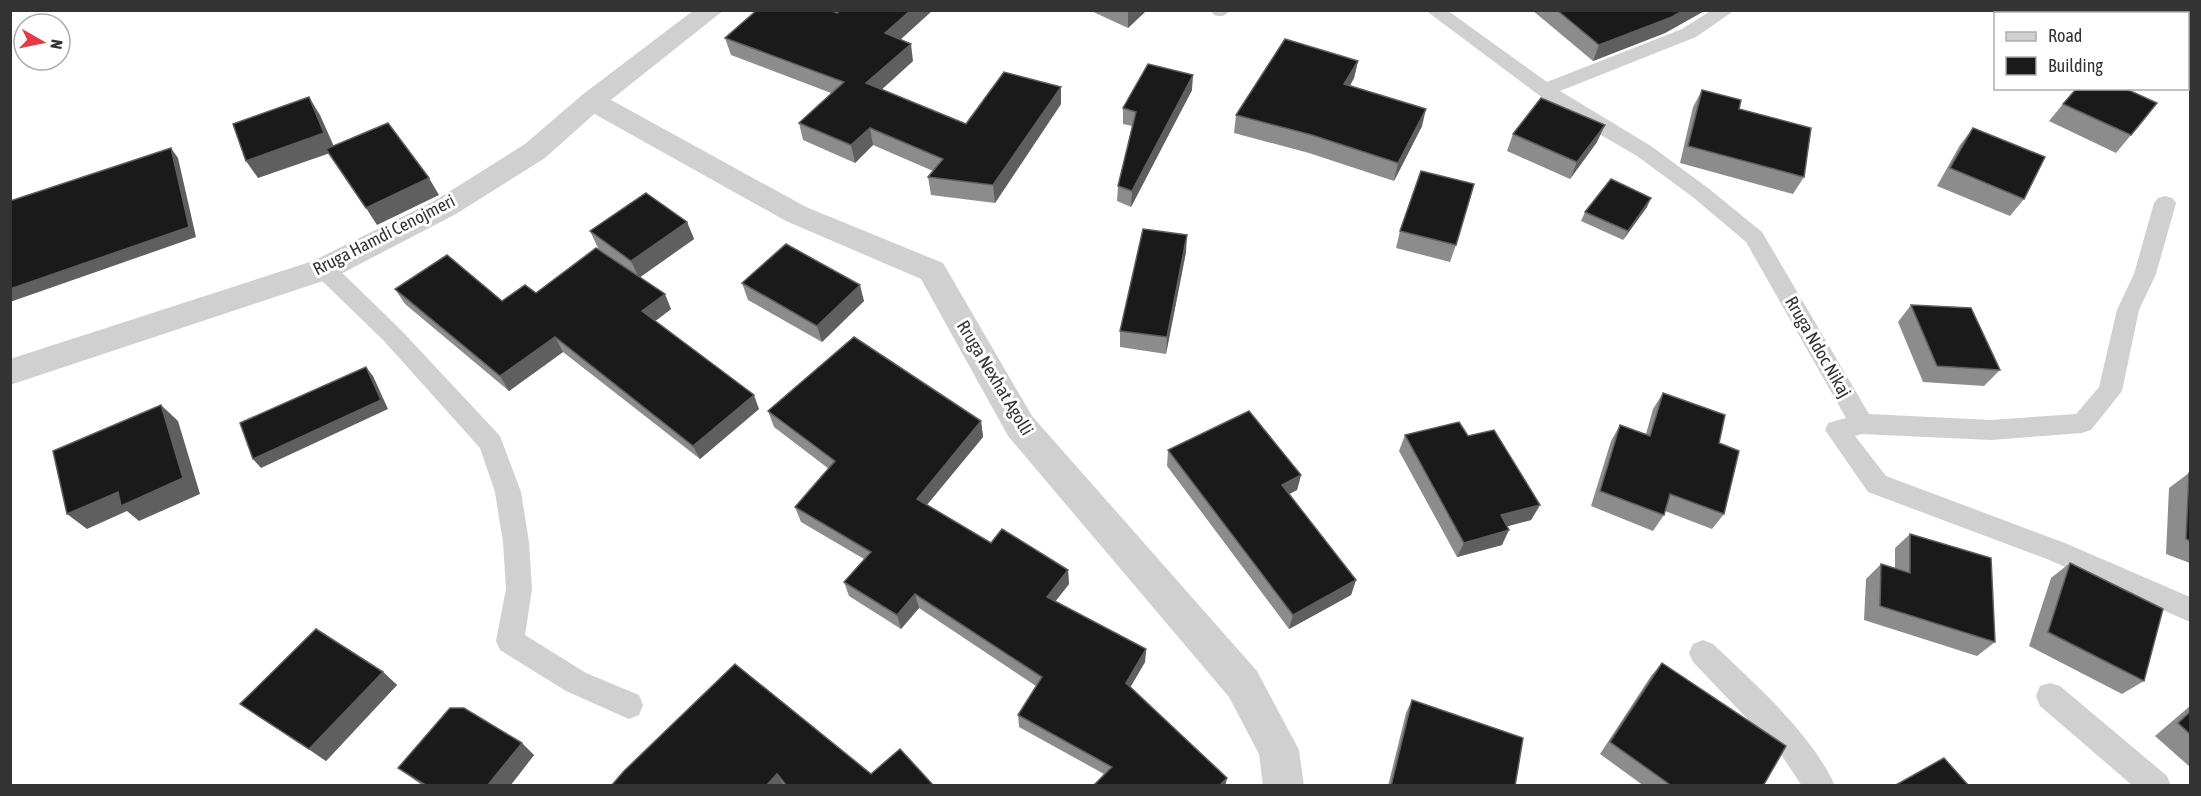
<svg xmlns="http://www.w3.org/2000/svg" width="2201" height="796" font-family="'Asap Condensed',sans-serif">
<rect width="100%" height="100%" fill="#fff"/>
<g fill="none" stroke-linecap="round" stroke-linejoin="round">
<g fill="#d0d0d0" fill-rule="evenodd">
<path d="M 1230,10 C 1225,17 1221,17 1214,15 L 1211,11 Z"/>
<polygon points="1425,10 1447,10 1547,82 1682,29 1712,10 1735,10 1696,37 1560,91 1651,146 1708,188 1762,232 1869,414 1991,420 2076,414 2099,387 2117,310 2134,274 2154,203 2158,198 2165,196 2172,198 2176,203 2156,274 2139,310 2122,391 2091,430 2082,433 1991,440 1862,434 1855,436 1886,476 2065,543 2190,597 2190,622 2047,559 1868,492 1825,430 1828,423 1846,418 1746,242 1694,198 1637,156 1563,113"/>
<polygon points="324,261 332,263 400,329 500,436 521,492 529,542 532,589 525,635 586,673 639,695 643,705 639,715 629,719 566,691 500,650 496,641 506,589 503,542 495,492 480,448 384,341 316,275 313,269 316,263"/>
<path d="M 1703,640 L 1713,644 C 1753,682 1813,735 1835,786 L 1802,786 L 1780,753 L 1693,662 L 1689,653 L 1693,644 Z"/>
<polygon points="2050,683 2060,686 2167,776 2171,786 2133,786 2040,706 2036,696 2040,686"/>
</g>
<polygon fill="#d0d0d0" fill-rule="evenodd" points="592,92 602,95 806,207 943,263 1032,416 1257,671 1299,750 1304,786 1263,786 1259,754 1229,697 1008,436 921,279 786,221 582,107 579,101 582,95"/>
<polygon fill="#d0d0d0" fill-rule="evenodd" points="694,10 724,10 602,107 545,158 456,214 335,277 10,385 10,359 313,261 436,200 525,144 582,95"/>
</g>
<g fill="#8c8c8c">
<polygon points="933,10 900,39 913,61 881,90 966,124 1061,87 1061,104 995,203 931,195 928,177 933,171 873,145 855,163 803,140 799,123 831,93 731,55 725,38 837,13"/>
<polygon points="1089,10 1147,10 1128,28"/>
<polygon points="1532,10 1706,10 1665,33 1593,61"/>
<polygon points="1358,61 1354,78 1350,86 1422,126 1394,181 1309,153 1234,133 1236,115"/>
<polygon points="1192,90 1131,207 1117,201 1118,186 1132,126 1123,124 1123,108"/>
<polygon points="1702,90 1804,177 1793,194 1680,163 1693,107"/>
<polygon points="2063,104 2131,135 2116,153 2049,121"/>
<polygon points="1973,128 2024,199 2010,216 1937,186 1960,145"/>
<polygon points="1513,134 1597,142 1570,179 1507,151"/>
<polygon points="1647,207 1623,240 1581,221 1585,212"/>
<polygon points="687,222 694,239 640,277 671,309 655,321 759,409 700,459 563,352 509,391 405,304 395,289 502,301 536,293 598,248 590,231"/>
<polygon points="1400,231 1456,245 1450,262 1396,248"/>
<polygon points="1186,252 1166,354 1120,347 1120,331"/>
<polygon points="742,283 864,301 822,342 748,300"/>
<polygon points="1911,305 2000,370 1984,386 1923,382 1898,322"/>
<polygon points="1663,393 1719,443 1724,514 1712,529 1665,511 1664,515 1653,531 1591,506 1611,441 1620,425 1646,434 1653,409"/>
<polygon points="768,411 981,421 983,437 927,505 991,543 1068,570 1069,584 1055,601 1146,649 1145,662 1130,688 1227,778 1225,786 1093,786 1104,774 1019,727 1018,715 1036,686 919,608 901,629 849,596 844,582 864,559 801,522 795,507 829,469 774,427"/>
<polygon points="1405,435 1468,436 1540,505 1531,520 1507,526 1502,545 1457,557 1399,451"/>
<polygon points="1168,450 1301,475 1297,490 1289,494 1356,580 1351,595 1289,629 1167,466"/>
<polygon points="2189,473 2190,473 2190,563 2166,554 2169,488"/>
<polygon points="1910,534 1995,642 1977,656 1864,620 1866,579 1881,564 1895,568 1895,548"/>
<polygon points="2070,563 2144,681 2122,694 2029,646 2051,578"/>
<polygon points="1662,663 1763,786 1644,786 1600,754 1651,676"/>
<polygon points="383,672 397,685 326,761 240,704"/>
<polygon points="1412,700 1515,786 1388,786 1406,713"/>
<polygon points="2190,706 2190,767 2155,736"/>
<polygon points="534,755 510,786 423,786 398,768"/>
<polygon points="624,771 871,774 934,786 611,786"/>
</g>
<g fill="#5f5f5f">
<polygon points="911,10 933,10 888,51 885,33"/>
<polygon points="1128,10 1147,10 1128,28"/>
<polygon points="1684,10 1706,10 1665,33 1593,61 1599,45"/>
<polygon points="911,44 913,61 869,101 866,83"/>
<polygon points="1358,61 1354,78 1340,102 1344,84"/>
<polygon points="1193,75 1192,90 1131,207 1132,191"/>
<polygon points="1061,87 1061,104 995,203 993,185"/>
<polygon points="309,97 320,115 336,151 258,178 246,161"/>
<polygon points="1426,109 1422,126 1394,181 1398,163"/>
<polygon points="1605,125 1597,142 1570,179 1577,162"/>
<polygon points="870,128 873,145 855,163 851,145"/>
<polygon points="171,148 178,158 196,237 10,302 10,289"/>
<polygon points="429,178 439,195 377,225 366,208"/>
<polygon points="1651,198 1647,207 1623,240 1628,231"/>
<polygon points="687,222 694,239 639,278 631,261"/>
<polygon points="1187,235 1186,252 1166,354 1167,337"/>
<polygon points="860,285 864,301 822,342 817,326"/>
<polygon points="665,294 671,309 649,326 642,311"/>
<polygon points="555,337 563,352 509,391 500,376"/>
<polygon points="366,367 373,376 388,409 261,468 253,459"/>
<polygon points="754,395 759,409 700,459 693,446"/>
<polygon points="161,405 178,421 200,494 139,521 127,511 87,529 67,514"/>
<polygon points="981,421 983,437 920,513 917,499"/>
<polygon points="1301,475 1297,490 1278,500 1282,485"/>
<polygon points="1540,505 1531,520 1494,530 1501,515"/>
<polygon points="1509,530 1502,545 1457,557 1464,543"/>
<polygon points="1068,570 1069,584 1048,611 1047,597"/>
<polygon points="1356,580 1351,595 1289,629 1293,615"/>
<polygon points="915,594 919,608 901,629 897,615"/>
<polygon points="1146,649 1145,662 1125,696 1126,683"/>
<polygon points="383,672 397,685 326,761 309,749"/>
<polygon points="522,743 534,755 510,786 487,786"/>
<polygon points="777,774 784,786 766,786"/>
<polygon points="1227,778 1225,786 1219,786"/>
</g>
<g fill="#1a1a1a" stroke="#5f5f5f" stroke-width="1.5">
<polygon points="757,10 829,10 837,13 841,10 911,10 885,33 911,44 866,83 966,124 1004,72 1061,87 993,185 928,177 943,159 870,128 851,145 799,123 844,82 725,38"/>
<polygon points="1557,10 1684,10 1672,17 1599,45"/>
<polygon points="1285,39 1358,61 1344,84 1426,109 1398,163 1312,135 1236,115"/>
<polygon points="1148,64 1193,75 1132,191 1118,186 1136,112 1123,108"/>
<polygon points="2077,88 2124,88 2157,103 2131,135 2063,104"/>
<polygon points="1702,90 1741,100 1739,109 1811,128 1804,177 1688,146"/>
<polygon points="309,97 324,133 246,161 233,124"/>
<polygon points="1541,98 1605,125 1577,162 1513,134"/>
<polygon points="388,123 429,178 366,208 326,149"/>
<polygon points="1973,128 2045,157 2024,199 1950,168"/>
<polygon points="171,148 189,227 10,289 10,201"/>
<polygon points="1421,171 1474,184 1456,245 1400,231"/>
<polygon points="1611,179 1651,198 1628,231 1585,212"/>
<polygon points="646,193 687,222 631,261 590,231"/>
<polygon points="1143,229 1187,235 1167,337 1120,331"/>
<polygon points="786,244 860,285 817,326 742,283"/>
<polygon points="596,248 665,294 642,311 754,395 693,446 555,337 500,376 395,289 447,255 502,301 525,285 536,293"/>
<polygon points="1911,305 1971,308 2000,370 1937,366"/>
<polygon points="854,337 981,421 917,499 991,543 1002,529 1068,570 1047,597 1146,649 1126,683 1227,778 1219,786 1093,786 1112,767 1018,715 1042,677 915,594 897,615 844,582 871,552 795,507 835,461 768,411"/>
<polygon points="366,367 381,400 253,459 240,423"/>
<polygon points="1663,393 1725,415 1719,443 1739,451 1724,514 1670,494 1664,515 1600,491 1620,425 1650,436"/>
<polygon points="161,405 183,478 121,506 118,492 67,514 53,451"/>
<polygon points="1249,411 1301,475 1282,485 1356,580 1293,615 1168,450"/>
<polygon points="1459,422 1468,436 1494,430 1540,505 1501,515 1509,530 1464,543 1405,435"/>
<polygon points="2189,473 2190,473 2190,541 2186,539"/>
<polygon points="1910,534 1991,558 1995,642 1880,606 1881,564 1910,573"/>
<polygon points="2070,563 2163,609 2144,681 2048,632"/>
<polygon points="316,629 383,672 309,749 240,704"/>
<polygon points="1662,663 1786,746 1763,786 1672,786 1610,742"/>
<polygon points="735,664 871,774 900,749 934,786 787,786 777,774 766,786 611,786 624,771"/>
<polygon points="1412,700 1523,738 1515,786 1391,786"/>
<polygon points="450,708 464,708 522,743 487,786 427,786 398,768"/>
<polygon points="2190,712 2190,734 2178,723"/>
<polygon points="1944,758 1969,786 1894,786"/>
</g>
<g text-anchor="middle" stroke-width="6" stroke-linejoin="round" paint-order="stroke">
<g font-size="18" fill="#333" stroke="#fff">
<text transform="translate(384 235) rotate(-27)" y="6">Rruga Hamdi Cenojmeri</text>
<text transform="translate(1818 347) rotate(60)" y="6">Rruga Ndoc Nikaj</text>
<text transform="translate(995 378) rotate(59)" y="6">Rruga Nexhat Agolli</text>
</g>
</g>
<rect width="2201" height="796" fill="none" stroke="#333333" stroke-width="24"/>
<rect x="1994" y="12" width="195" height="78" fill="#ffffff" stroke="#adadad" stroke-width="1.5"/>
<rect x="2006" y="32" width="30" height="9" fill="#d0d0d0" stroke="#adadad" stroke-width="1.5"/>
<text x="2048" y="42" font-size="18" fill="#333333">Road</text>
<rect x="2006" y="57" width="30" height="18" fill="#1a1a1a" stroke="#adadad" stroke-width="1.5"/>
<text x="2048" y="72" font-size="18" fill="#333333">Building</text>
<g transform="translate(42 42) rotate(99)"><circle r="28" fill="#ffffff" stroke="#adadad" stroke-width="1.5"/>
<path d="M0-4.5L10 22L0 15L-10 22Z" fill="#e63946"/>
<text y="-9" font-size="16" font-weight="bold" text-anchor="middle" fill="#333333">N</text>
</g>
</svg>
